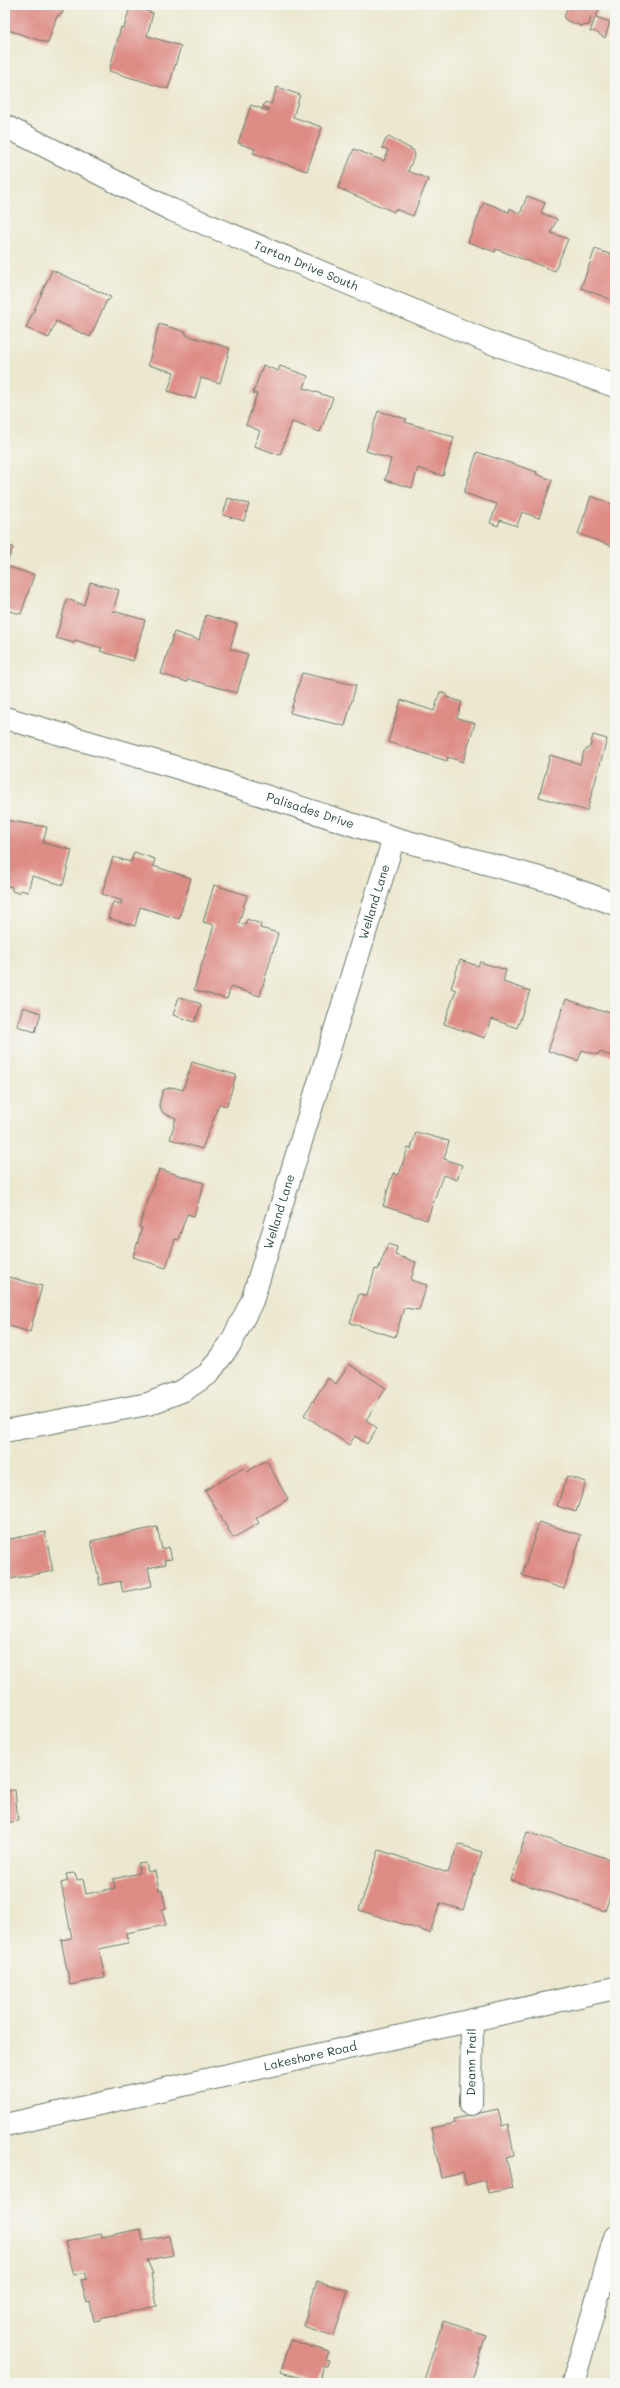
<svg xmlns="http://www.w3.org/2000/svg" width="620" height="2388" font-family="Mali,sans-serif">
<rect width="100%" height="100%" fill="#f6f6f2"/>
<filter id="ink" filterUnits="userSpaceOnUse"><feTurbulence type="fractalNoise" baseFrequency=".025" numOctaves="2"/><feDisplacementMap in="SourceGraphic" scale="8" xChannelSelector="R" yChannelSelector="G"/><feConvolveMatrix kernelMatrix="1 2 1 2 8 2 1 2 1" color-interpolation-filters="sRGB"/></filter>
<filter id="wash" filterUnits="userSpaceOnUse"><feTurbulence type="fractalNoise" baseFrequency=".012" numOctaves="4" result="noise"/><feDisplacementMap in="SourceGraphic" scale="16" xChannelSelector="R" yChannelSelector="G"/><feGaussianBlur stdDeviation="0.9" result="paint"/><feColorMatrix in="noise" values="0 0 0 0 0 0 0 0 0 0 0 0 0 0 0 0 0 1.4 0 .05"/><feComposite in="paint" operator="in"/></filter>
<g filter="url(#wash)">
<rect width="100%" height="100%" fill="#ece8cf"/>
<g id="blocks">
<g fill="#de8d86">
<polygon points="5,5 64,5 65,6 62,14 57,16 48,43 5,29"/>
<polygon points="568,5 615,5 615,12 600,6 596,17 610,22 605,38 594,31 590,32 595,18 591,17 589,25 581,26 567,21 564,18"/>
<polygon points="130,6 153,13 147,36 181,46 168,89 109,71 121,27 124,28"/>
<polygon points="277,87 300,95 293,117 322,127 307,171 253,153 255,149 238,143 251,105 268,111 269,109 263,107 265,102 271,104"/>
<polygon points="389,137 413,150 415,154 408,171 428,179 413,216 395,209 394,212 338,188 354,149 384,161 388,150 382,148 386,139"/>
<polygon points="527,196 545,203 541,213 557,219 551,233 568,239 555,271 496,249 495,252 468,242 484,202 509,212 510,208 520,214"/>
<polygon points="595,249 615,256 615,301 581,288"/>
<polygon points="52,270 111,297 108,301 107,300 90,337 56,321 49,338 26,328"/>
<polygon points="159,324 186,332 186,335 230,348 220,383 201,378 195,399 168,391 174,372 148,365"/>
<polygon points="263,365 278,371 280,366 308,376 304,388 333,398 320,432 292,422 280,455 254,446 260,431 246,425 257,394 253,393"/>
<polygon points="378,411 407,419 405,422 454,437 443,476 418,468 412,488 385,480 391,459 366,451"/>
<polygon points="477,452 537,472 536,474 552,480 539,518 522,512 517,526 500,520 498,526 490,523 497,504 464,493"/>
<polygon points="591,496 615,505 615,547 578,534"/>
<polygon points="228,498 249,504 244,521 223,515"/>
<polygon points="5,544 13,547 6,566 34,575 21,614 5,610"/>
<polygon points="90,582 119,590 113,611 145,620 133,661 100,651 102,648 75,640 74,643 56,638 67,599 84,605"/>
<polygon points="206,615 237,624 230,649 248,654 237,693 188,679 187,682 161,674 174,632 199,640"/>
<polygon points="302,673 356,685 345,726 290,713"/>
<polygon points="440,692 447,694 446,697 462,702 457,718 475,723 463,762 448,757 447,761 388,742 401,700 434,711"/>
<polygon points="593,735 607,739 587,811 539,797 550,755 580,764 584,751 590,747"/>
<polygon points="5,820 47,827 43,843 72,850 63,885 32,876 28,892 20,890 19,893 12,891 12,887 5,885"/>
<polygon points="134,852 155,859 153,866 191,878 179,919 140,907 135,926 108,918 113,902 121,904 122,901 102,894 113,857 131,862"/>
<polygon points="214,885 247,895 239,923 245,925 247,919 261,924 260,928 278,933 260,996 231,987 227,999 194,990 214,925 203,922"/>
<polygon points="460,960 478,966 480,962 506,970 503,982 530,991 517,1028 492,1019 485,1038 444,1024 456,990 451,988"/>
<polygon points="179,997 201,1004 195,1022 173,1015"/>
<polygon points="566,999 604,1012 605,1011 615,1012 615,1057 599,1052 598,1055 582,1050 578,1061 548,1051"/>
<polygon points="23,1007 41,1013 35,1032 17,1026"/>
<polygon points="192,1062 236,1075 227,1106 219,1104 202,1149 170,1139 176,1118 163,1113 159,1105 163,1090 172,1087 183,1090"/>
<polygon points="416,1132 449,1141 444,1159 462,1165 457,1180 443,1175 427,1220 383,1206 393,1173 399,1175 408,1148 411,1149"/>
<polygon points="159,1169 204,1183 194,1216 187,1214 178,1240 175,1239 166,1268 133,1257 142,1228 139,1227"/>
<polygon points="388,1244 397,1247 395,1255 416,1262 411,1280 427,1285 419,1310 404,1308 395,1337 350,1323 359,1294 367,1296 375,1269 378,1270"/>
<polygon points="5,1276 42,1286 30,1332 5,1325"/>
<polygon points="349,1364 386,1388 366,1420 377,1428 367,1444 355,1436 349,1445 304,1415 328,1378 336,1384"/>
<polygon points="266,1460 288,1499 256,1518 259,1523 233,1538 205,1490 244,1468 247,1472"/>
<polygon points="567,1476 586,1482 576,1512 557,1506"/>
<polygon points="539,1522 581,1535 564,1589 522,1575"/>
<polygon points="157,1527 162,1549 169,1547 172,1559 164,1560 166,1564 148,1568 152,1586 123,1592 120,1581 100,1585 91,1541"/>
<polygon points="45,1532 53,1571 5,1580 5,1540"/>
<polygon points="15,1790 18,1821 5,1823 5,1791"/>
<polygon points="527,1832 615,1861 615,1882 605,1911 511,1880"/>
<polygon points="458,1844 482,1852 463,1910 440,1903 430,1933 359,1910 379,1850 448,1873"/>
<polygon points="146,1863 148,1872 155,1871 159,1890 162,1890 166,1909 162,1909 166,1925 126,1933 128,1943 99,1949 105,1978 70,1985 61,1940 72,1938 61,1883 68,1881 66,1874 75,1873 77,1880 83,1879 86,1894 115,1888 113,1879 139,1873 138,1864"/>
<polygon points="498,2109 502,2126 508,2124 514,2155 506,2157 513,2188 488,2193 485,2180 466,2185 463,2173 441,2178 431,2128 455,2123 454,2119"/>
<polygon points="140,2229 143,2241 169,2236 173,2255 147,2260 153,2274 151,2274 157,2306 100,2318 100,2320 94,2321 90,2302 87,2303 81,2280 87,2279 85,2272 74,2275 65,2242 101,2234 102,2237"/>
<polygon points="317,2281 348,2291 334,2336 303,2326"/>
<polygon points="443,2321 486,2335 471,2383 423,2383"/>
<polygon points="290,2340 329,2352 326,2359 330,2360 328,2366 324,2366 319,2383 281,2372"/>
</g>
</g>
</g>
<g filter="url(#ink)">
<use href="#blocks" fill-opacity="0" stroke="#67796a" stroke-width="1"/>
<g fill="none" stroke-linecap="round" stroke-linejoin="round">
<defs>
<g id="street">
<path id="s1" d="M 5,126 L 172,210 L 489,342 L 615,386"/>
<path id="s2" d="M 5,718 L 182,769 L 394,838 L 554,882 L 615,904"/>
<path id="s3" d="M 5,1431 L 148,1404 L 184,1390 L 208,1374 L 231,1343 L 252,1301 L 394,838"/>
<path id="s4" d="M 471,2104 L 472,2020"/>
<polyline points="573,2383 615,2237"/>
</g>
<g id="secondary">
<path id="s5" d="M 5,2125 L 615,1988"/>
</g>
</defs>
<use href="#street" stroke="#67796a" stroke-width="24"/>
<use href="#secondary" stroke="#67796a" stroke-width="24"/>
<use href="#street" stroke="#fff" stroke-width="22"/>
<use href="#secondary" stroke="#fff" stroke-width="22"/>
</g>
</g>
<g text-anchor="middle" stroke-width="3" stroke-linejoin="round" paint-order="stroke">
<g font-size="12" fill="#1f3d34" stroke="#f6f6f2">
<text dy="4" stroke="none"><textPath href="#s1" startOffset="332">Tartan Drive South</textPath></text>
<text dy="4" stroke="none"><textPath href="#s2" startOffset="319">Palisades Drive</textPath></text>
<text dy="4" stroke="none"><textPath href="#s3" startOffset="716">Welland Lane</textPath></text>
<text dy="4" stroke="none"><textPath href="#s3" startOffset="392">Welland Lane</textPath></text>
<text dy="4" stroke="none"><textPath href="#s5" startOffset="313">Lakeshore Road</textPath></text>
<text dy="4" stroke="none"><textPath href="#s4" startOffset="42">Deann Trail</textPath></text>
</g>
</g>
<rect width="620" height="2388" fill="none" stroke="#f6f6f2" stroke-width="20"/>
</svg>
